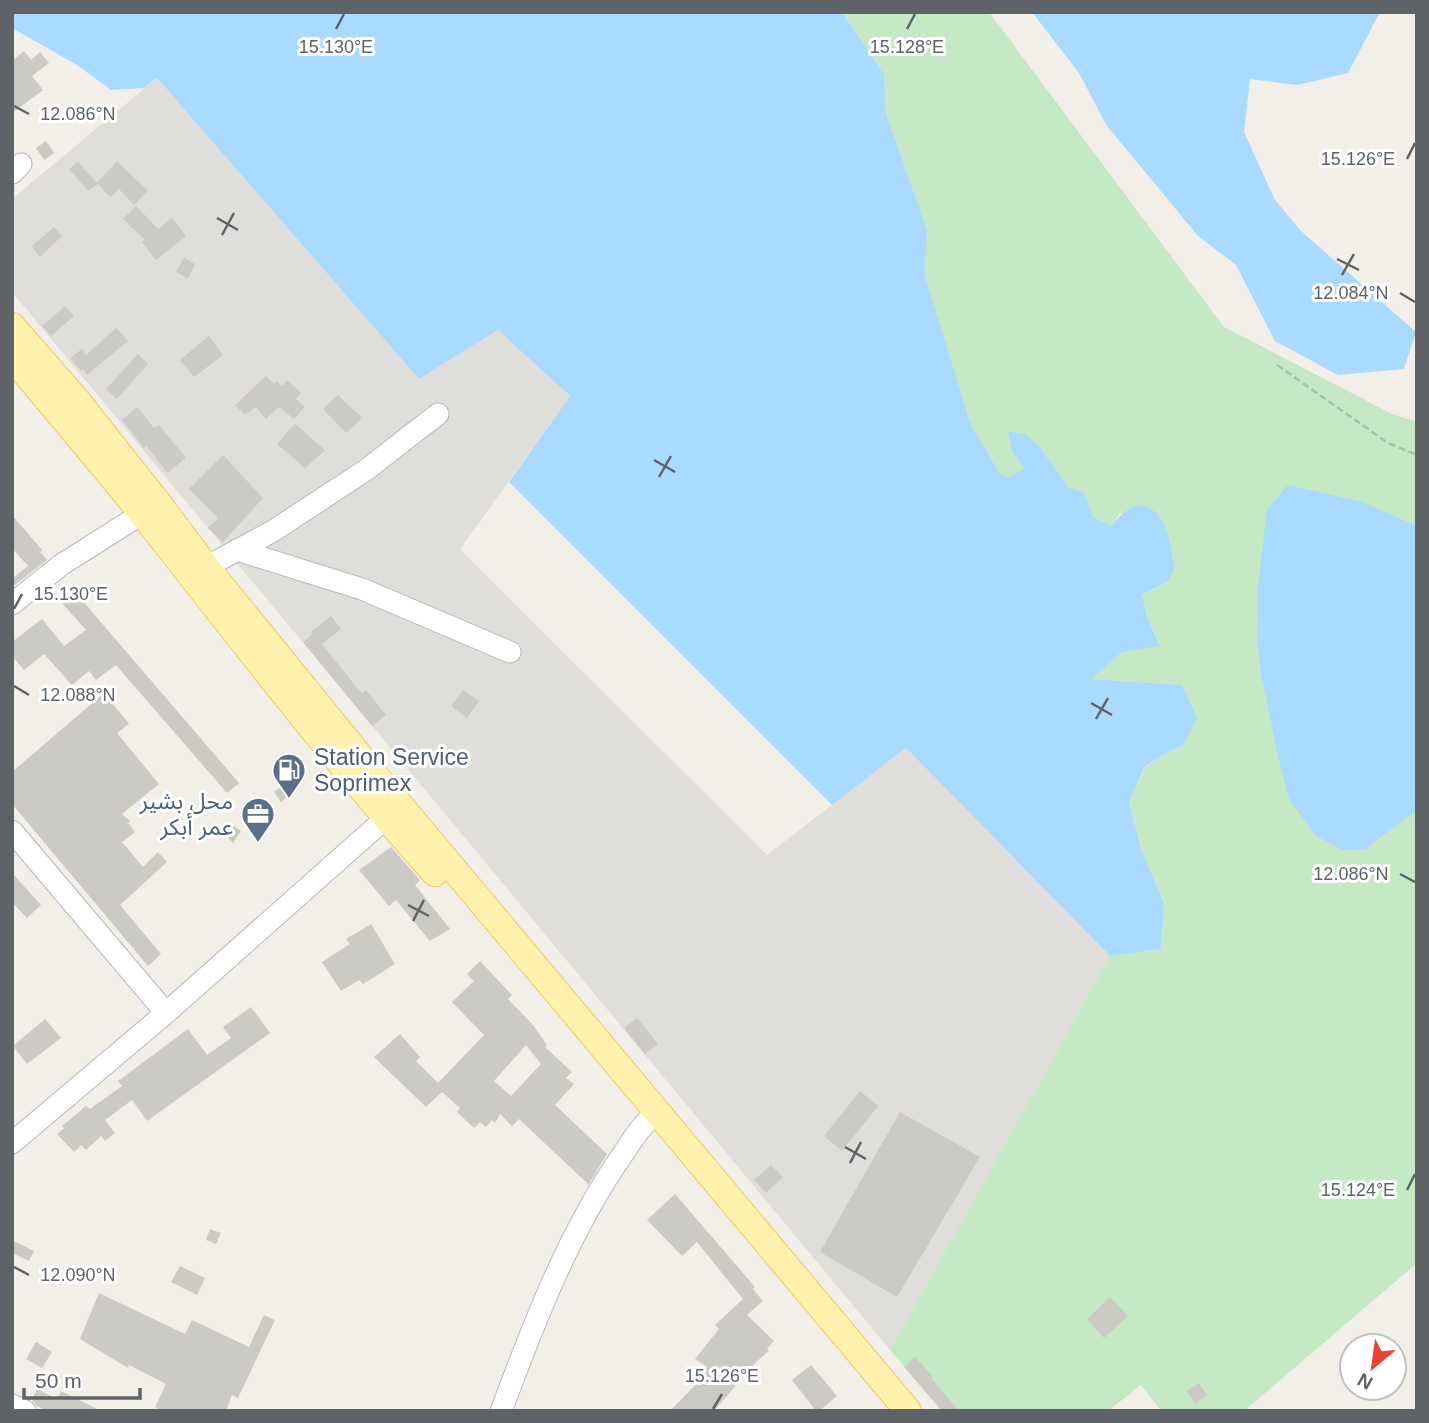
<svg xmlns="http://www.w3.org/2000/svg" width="1429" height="1423" font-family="Arial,'Noto Sans Arabic',sans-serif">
<rect width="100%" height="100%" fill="#f1efe8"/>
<polygon fill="#e0deda" points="157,78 419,379 498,330 570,396 460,549 767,855 906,748 1110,956 890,1350 12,292 12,199"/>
<polygon fill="#c5e8c5" points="843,12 989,12 1224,327 1392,414 1417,422 1417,1263 1244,1411 1161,1411 1141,1385 1108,1411 943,1411 890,1350 1110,956 1161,949 1164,902 1141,848 1129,802 1144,769 1159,757 1183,745 1182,685 1090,679 1122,652 1160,645 1147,616 1142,595 1153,590 1175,568 1170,549 1120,513 1111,526 1092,517 1084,492 1069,488 1039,446 1012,451 1024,468 1008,478 999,472 970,423 956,382 925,276 927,230 886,113 884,74"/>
<g fill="#aadaff">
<path d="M 12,12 L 843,13 L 884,74 L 886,113 L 927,230 L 925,276 L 970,423 L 999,472 L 1008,478 L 1024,468 L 1012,451 L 1008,431 L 1025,434 L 1039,446 L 1069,488 L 1084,492 L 1093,517 L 1111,526 C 1127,505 1148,495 1164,524 C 1169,534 1172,556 1175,568 L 1168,581 L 1142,595 L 1147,616 L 1160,646 L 1122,652 L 1091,679 L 1182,685 L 1197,718 L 1183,745 L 1159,757 L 1144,768 L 1129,802 L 1141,848 L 1164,903 L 1161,949 L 1110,956 L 906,748 L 832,805 L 509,482 L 570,396 L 498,330 L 419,379 L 157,78 L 144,88 L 111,90 L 77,65 L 12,28 Z"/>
<polygon points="1032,12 1380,12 1348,73 1297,85 1250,79 1244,132 1275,200 1301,231 1416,332 1404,369 1338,375 1275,341 1236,265 1198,236 1107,126 1079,73"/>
<polygon points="1288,485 1362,502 1417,526 1417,810 1365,849 1342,850 1315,835 1289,799 1277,752 1261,673 1257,638 1258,585 1267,510"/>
</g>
<g fill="#cccac5" fill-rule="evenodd">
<polygon points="24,51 31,60 40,52 49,63 32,76 43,90 12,113 12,61"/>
<polygon points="46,141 54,153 44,160 36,148"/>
<polygon points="117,161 148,191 134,205 119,189 110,197 98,184 88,191 69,169 78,162 97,183"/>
<polygon points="136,206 158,229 172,218 186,236 156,260 142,242 145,240 123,219"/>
<polygon points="54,227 62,236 40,257 32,246"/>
<polygon points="184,258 195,264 188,278 176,272"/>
<polygon points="65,306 74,316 51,336 42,326"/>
<polygon points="116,328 128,341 87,375 83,369 81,371 70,358 82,349 86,355"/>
<polygon points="209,336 223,355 194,377 180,360"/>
<polygon points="138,354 148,364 117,399 106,389"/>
<polygon points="266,376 274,384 277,381 282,386 287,380 301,393 296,399 305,407 294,419 279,407 266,419 256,407 245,415 235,405"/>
<polygon points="338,395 362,418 346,433 323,409"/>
<polygon points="137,407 154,428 159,425 186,458 167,473 147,446 144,448 122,420"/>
<polygon points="295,424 325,450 305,468 277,444"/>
<polygon points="223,455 263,498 223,542 208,528 218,518 189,489"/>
<polygon points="12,515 42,550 40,552 47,560 12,587 12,579 28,566 12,548"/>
<polygon points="75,592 239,783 227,793 116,665 96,680 89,671 72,685 44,654 24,670 12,656 12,642 42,619 64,646 86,630 62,603"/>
<polygon points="331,616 341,629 322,644 357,688 362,693 366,690 386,715 372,726 303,642 312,634 311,632"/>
<polygon points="463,690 479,701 467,718 451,706"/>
<polygon points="104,693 129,724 117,733 159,784 122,814 130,821 128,823 135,832 122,842 143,867 158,852 167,862 120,905 161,954 148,966 12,804 12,772"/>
<polygon points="291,779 298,788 281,802 274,792"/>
<polygon points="231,824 241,831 233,843 225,834"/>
<polygon points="391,847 420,880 415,885 450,929 430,941 396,900 389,906 359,870"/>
<polygon points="12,873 41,905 27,918 12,902"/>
<polygon points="371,924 395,964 363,984 359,980 341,991 322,962 350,944 346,939"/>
<path d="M 480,961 L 512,995 L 508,999 L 533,1025 L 547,1045 L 545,1047 L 572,1072 L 566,1078 L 574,1084 L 555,1105 L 607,1154 L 587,1187 L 588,1184 L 519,1119 L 512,1126 L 500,1114 L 495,1123 L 492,1120 L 486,1127 L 480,1122 L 474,1128 L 457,1112 L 460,1108 L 442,1092 L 426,1107 L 374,1057 L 400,1034 L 420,1057 L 416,1061 L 438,1083 L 484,1035 L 452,1002 L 474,981 L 467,974 ZM 526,1045 L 541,1064 L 511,1096 L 494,1081 Z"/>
<polygon points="251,1007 270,1033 147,1121 132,1100 105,1120 115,1133 105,1141 101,1136 86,1150 81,1145 74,1152 57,1134 64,1128 62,1126 86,1106 90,1109 122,1086 118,1081 188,1029 207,1055 231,1038 223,1027"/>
<polygon points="637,1018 658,1044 645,1054 624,1028"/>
<polygon points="45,1019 61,1038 27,1064 13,1046"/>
<polygon points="860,1091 878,1106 842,1151 824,1136"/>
<polygon points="900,1112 980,1157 897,1297 820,1252"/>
<polygon points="771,1165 783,1177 766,1193 754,1180"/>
<polygon points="675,1194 755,1287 753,1289 763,1301 747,1315 774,1341 767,1349 769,1351 755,1363 714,1411 670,1411 702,1378 700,1376 707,1367 695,1359 719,1329 715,1325 743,1299 697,1242 682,1256 647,1220"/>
<polygon points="210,1229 221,1233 216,1244 206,1240"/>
<polygon points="12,1240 34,1251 29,1261 12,1253"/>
<polygon points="180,1266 205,1278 197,1295 171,1282"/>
<polygon points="99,1293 185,1334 192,1320 249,1347 264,1315 275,1320 238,1398 232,1395 226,1411 163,1411 155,1407 166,1384 129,1365 128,1368 80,1339"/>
<polygon points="1110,1297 1128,1316 1104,1338 1087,1319"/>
<polygon points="36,1342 52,1352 42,1368 26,1359"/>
<polygon points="915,1357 933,1377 931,1378 959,1411 942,1411 904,1367"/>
<polygon points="811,1365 837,1396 819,1411 816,1411 792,1380"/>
<polygon points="1199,1383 1207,1395 1195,1404 1187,1391"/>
<polygon points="37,1389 57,1399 61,1391 101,1411 47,1411 37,1406 32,1400"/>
</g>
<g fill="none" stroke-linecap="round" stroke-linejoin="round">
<defs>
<g id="minor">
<polyline points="12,173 21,164"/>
<polyline points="237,550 362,589 510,652"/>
<polyline points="206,567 273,531 366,470 438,414"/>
<polyline points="12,604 61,565 154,506"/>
<polyline points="12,831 166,1013"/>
<polyline points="12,1143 166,1013 386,818"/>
<polyline points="12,1405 25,1411"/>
<path d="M 501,1411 C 534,1323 569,1231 623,1154 C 633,1139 642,1124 657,1112"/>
</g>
<g id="major">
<polyline points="12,326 75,398 158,503 206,567 389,792 908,1411"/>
<path d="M 12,357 C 56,410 101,463 144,516 C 239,636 332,759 435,873"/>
</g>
</defs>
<use href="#minor" stroke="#b5b8bc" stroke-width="23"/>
<use href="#major" stroke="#f2c960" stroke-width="28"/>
<polyline stroke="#9cc7a9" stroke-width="2.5" stroke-dasharray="7 3.5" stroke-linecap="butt" points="1277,365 1388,443 1417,455"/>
<use href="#minor" stroke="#fff" stroke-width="21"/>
<use href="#major" stroke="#fff2af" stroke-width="26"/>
</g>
<path fill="none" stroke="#5f6368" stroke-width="2.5" d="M 336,29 L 344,14M 907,29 L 915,14M 14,106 L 29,114M 1407,159 L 1415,143M 217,218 L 238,230M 222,235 L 234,213M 1337,259 L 1359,270M 1342,275 L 1354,254M 1400,293 L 1415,302M 654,460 L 675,472M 659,477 L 671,456M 14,609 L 22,594M 14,686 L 29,695M 1091,703 L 1112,715M 1096,719 L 1108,698M 1400,874 L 1415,882M 408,905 L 429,916M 413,921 L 424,900M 845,1147 L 866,1159M 850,1163 L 861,1142M 1407,1190 L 1415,1174M 14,1267 L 29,1275M 713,1409 L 722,1394"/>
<defs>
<symbol id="fuel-pin" viewBox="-11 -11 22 30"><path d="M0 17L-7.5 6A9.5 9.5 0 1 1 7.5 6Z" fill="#5c6f8a" stroke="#fff"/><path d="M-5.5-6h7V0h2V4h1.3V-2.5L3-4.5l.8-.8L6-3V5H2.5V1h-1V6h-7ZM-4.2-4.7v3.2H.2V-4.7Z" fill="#fff"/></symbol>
<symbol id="office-pin" viewBox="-11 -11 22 30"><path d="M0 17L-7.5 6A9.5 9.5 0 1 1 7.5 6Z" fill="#5c6f8a" stroke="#fff"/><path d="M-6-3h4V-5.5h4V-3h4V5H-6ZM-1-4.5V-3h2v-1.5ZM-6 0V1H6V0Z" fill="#fff"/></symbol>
</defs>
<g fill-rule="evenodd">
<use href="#fuel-pin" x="270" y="751" width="38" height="52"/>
<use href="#office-pin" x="239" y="795" width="38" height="52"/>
</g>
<g text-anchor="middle" stroke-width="6" stroke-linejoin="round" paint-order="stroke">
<g font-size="23" fill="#4e5e75" stroke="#fff" text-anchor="start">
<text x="314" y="765">Station Service<tspan x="314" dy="26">Soprimex</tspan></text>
<text x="233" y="809" text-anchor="end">محل بشير<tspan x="233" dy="26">عمر أبكر</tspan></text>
</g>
</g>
<g font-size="18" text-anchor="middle" fill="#5f6368" stroke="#fff" stroke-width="6" stroke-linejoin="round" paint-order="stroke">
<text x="336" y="53">15.130°E</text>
<text x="907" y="53">15.128°E</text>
<text x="78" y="120">12.086°N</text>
<text x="1358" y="165">15.126°E</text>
<text x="1351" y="299">12.084°N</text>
<text x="71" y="600">15.130°E</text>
<text x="78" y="701">12.088°N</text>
<text x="1351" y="880">12.086°N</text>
<text x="1358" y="1196">15.124°E</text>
<text x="78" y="1281">12.090°N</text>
<text x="722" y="1382">15.126°E</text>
</g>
<rect width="1429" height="1423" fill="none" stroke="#5f6368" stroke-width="28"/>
<g transform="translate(1373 1367) rotate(209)"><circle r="33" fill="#ffffff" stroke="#bfc1c3" stroke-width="2"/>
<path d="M0-5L12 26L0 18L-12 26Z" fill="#ea4335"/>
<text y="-10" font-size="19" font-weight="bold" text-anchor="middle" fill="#5f6368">N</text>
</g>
<path d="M24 1388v10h116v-10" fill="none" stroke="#5f6368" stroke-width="3.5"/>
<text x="35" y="1388" font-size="21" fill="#5f6368" stroke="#ffffff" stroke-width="5" paint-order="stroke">50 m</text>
</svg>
